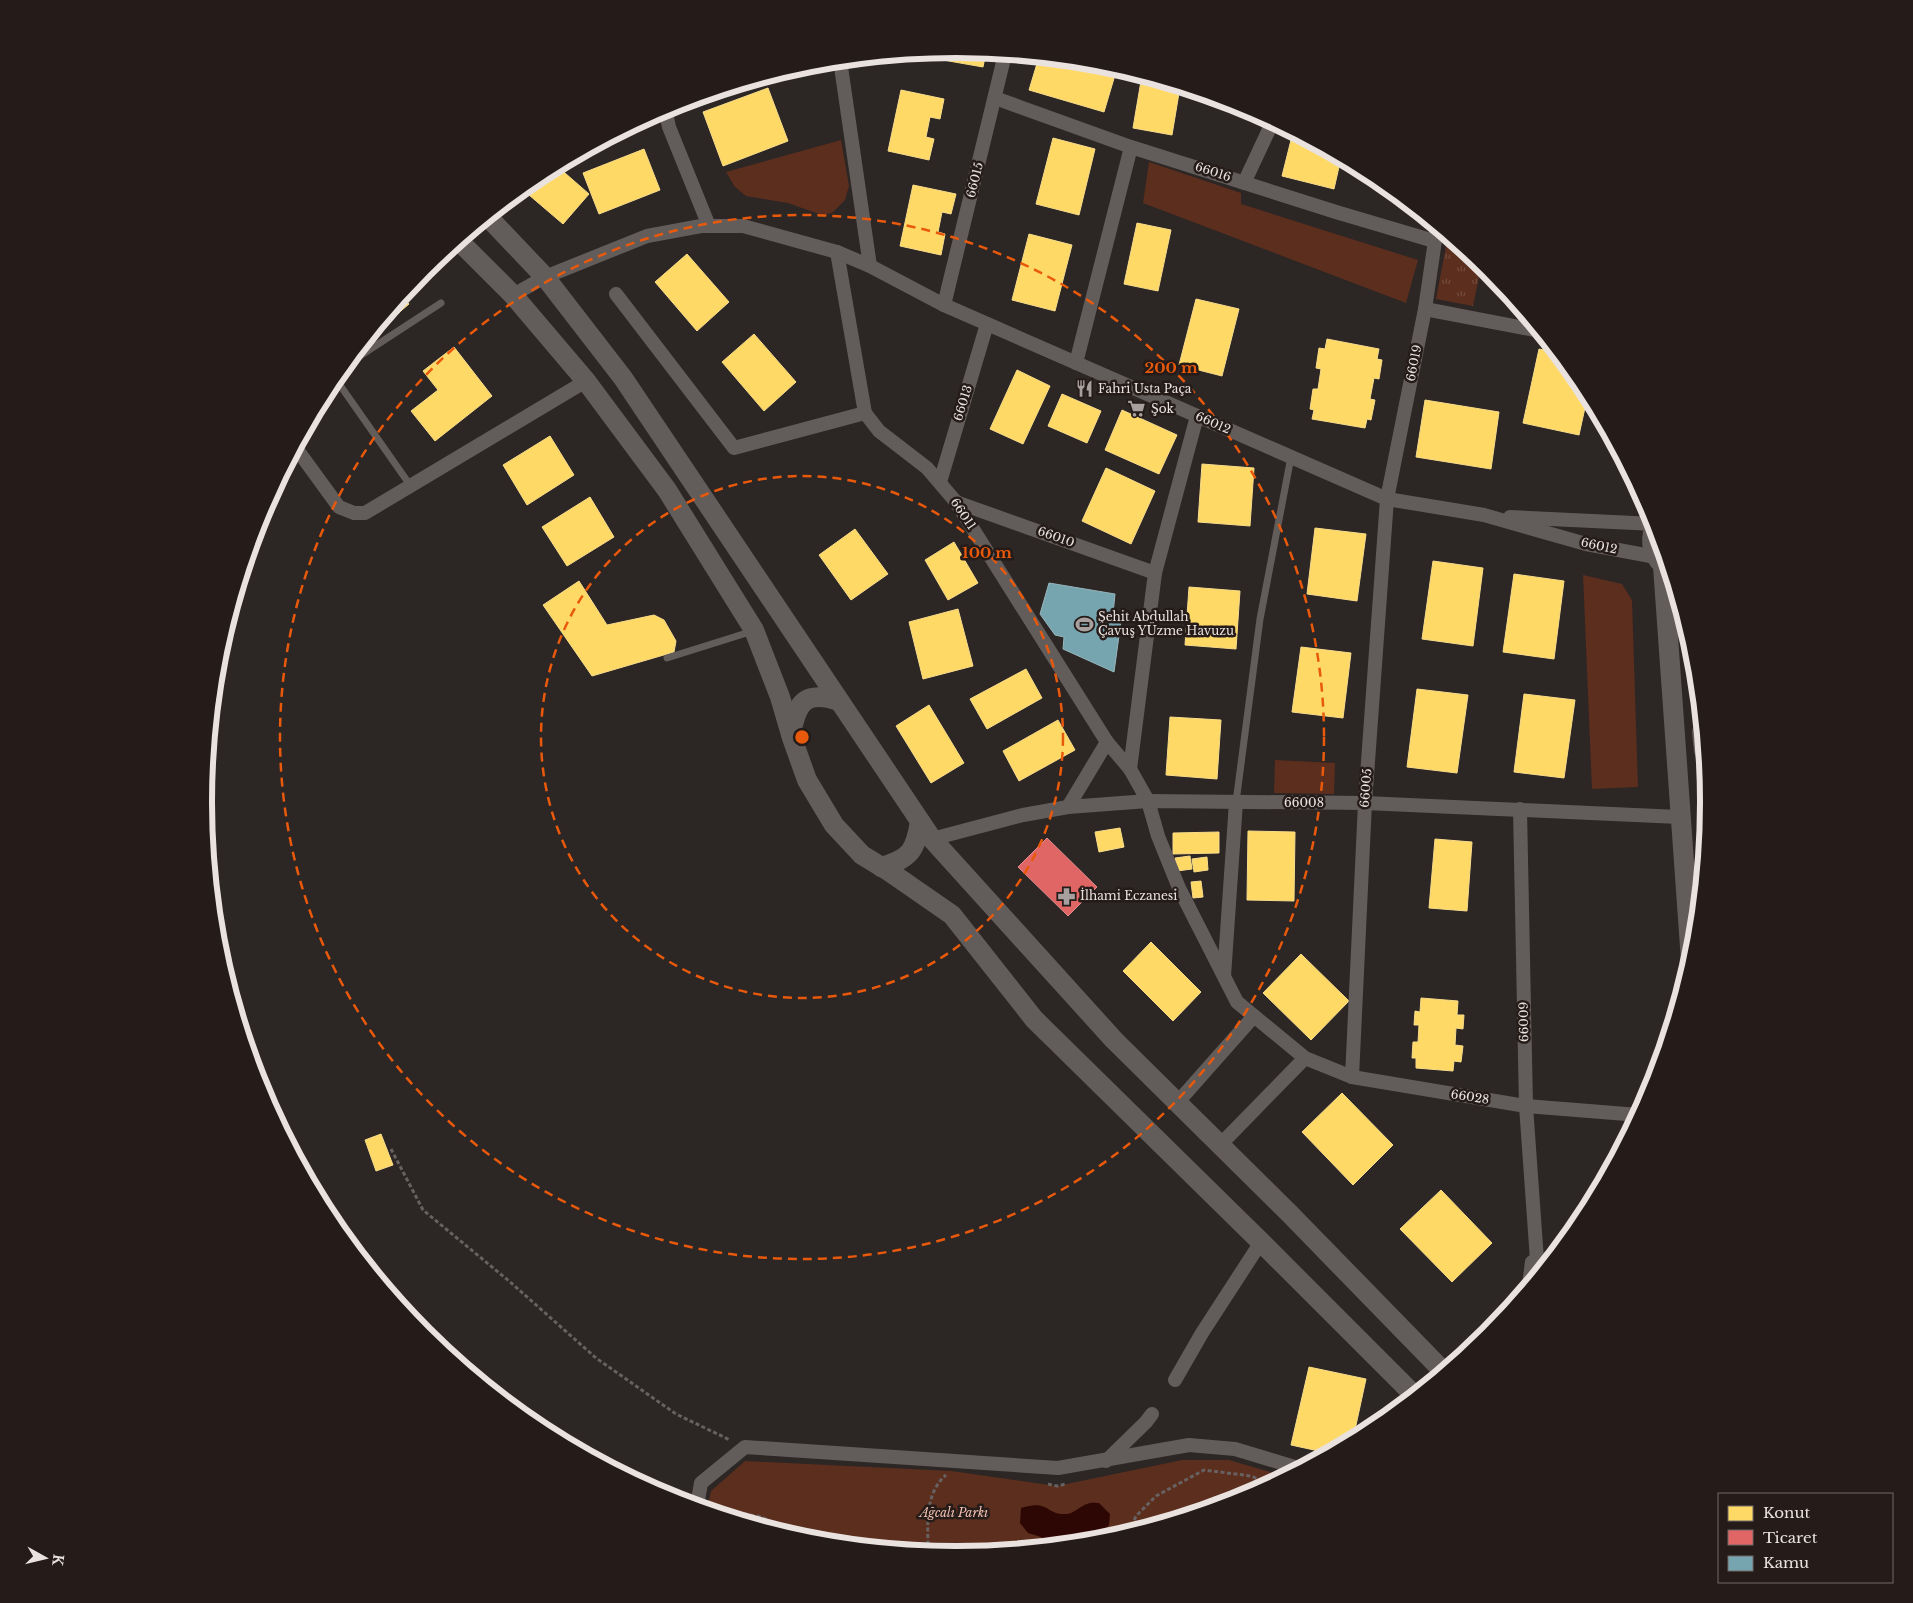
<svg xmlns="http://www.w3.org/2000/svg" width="1913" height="1603" font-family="'Libre Baskerville',serif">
<defs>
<pattern id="grass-tufts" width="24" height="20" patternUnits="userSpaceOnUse" patternTransform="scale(1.25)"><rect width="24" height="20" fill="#5c2e1e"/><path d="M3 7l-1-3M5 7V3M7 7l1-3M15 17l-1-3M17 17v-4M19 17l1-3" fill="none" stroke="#734c3e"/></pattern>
</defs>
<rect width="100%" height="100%" fill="#2c2624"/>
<polygon fill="url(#grass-tufts)" points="1448,236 1482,263 1473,306 1436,299"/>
<g fill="#5c2e1e">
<polygon points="841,140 849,186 845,200 832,213 822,215 788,203 746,196 735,187 726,172"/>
<polygon points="1149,162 1241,193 1241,204 1418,260 1406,303 1143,203"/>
<polygon points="1583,575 1622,584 1632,600 1638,787 1592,789"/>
<polygon points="1275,760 1335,763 1334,794 1274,793"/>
<polygon points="1182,1460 1229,1460 1284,1476 1244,1497 1103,1540 956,1554 809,1540 707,1509 711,1491 745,1461 951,1471 1057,1486"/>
</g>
<path fill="#2d0703" d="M 1099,1503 L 1110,1514 L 1109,1525 C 1103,1532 1094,1534 1089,1541 L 1050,1545 L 1041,1537 L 1028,1533 L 1020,1523 L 1021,1508 C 1050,1499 1045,1515 1066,1514 C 1074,1514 1080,1506 1087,1504 C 1091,1502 1096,1503 1099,1503 Z"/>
<g fill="#ffd966" stroke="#f8dc8a">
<polygon points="957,49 986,52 983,67 943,60 944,50"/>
<polygon points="1039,57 1059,59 1115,75 1104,112 1029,90"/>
<polygon points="1142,75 1180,87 1172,135 1133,128"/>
<polygon points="768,88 788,141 723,166 703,112"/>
<polygon points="901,90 944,99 940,119 930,117 926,137 934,139 929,160 888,151"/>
<polygon points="1293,132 1341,158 1334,189 1282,176"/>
<polygon points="1053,138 1095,149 1079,215 1036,204"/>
<polygon points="644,149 660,190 599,214 583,173"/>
<polygon points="557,166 589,194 563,224 522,189 539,175"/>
<polygon points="913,185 956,194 951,214 942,212 938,232 945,234 941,255 900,246"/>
<polygon points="1137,223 1171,230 1158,291 1124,284"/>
<polygon points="1029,234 1072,245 1055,311 1012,300"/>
<polygon points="687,254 729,302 697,331 655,282"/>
<polygon points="402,296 409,304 381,328 378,325"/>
<polygon points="1196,299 1239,309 1222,376 1179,365"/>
<polygon points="754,334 796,382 764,411 722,362"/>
<polygon points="1327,339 1379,349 1377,359 1382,360 1379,379 1374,378 1370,399 1375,400 1371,420 1367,419 1365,428 1312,419 1314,410 1310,409 1313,389 1318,389 1321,369 1316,368 1319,348 1325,349"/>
<polygon points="454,347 492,396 435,441 411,411 438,390 423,371"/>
<polygon points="1539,349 1558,353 1583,384 1588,394 1579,435 1523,423"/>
<polygon points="1017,370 1050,386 1023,444 990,429"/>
<polygon points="1062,394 1101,411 1087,443 1048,426"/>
<polygon points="1425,400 1499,412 1491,469 1416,457"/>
<polygon points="1122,410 1177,435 1159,474 1105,450"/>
<polygon points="550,436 574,475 527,505 503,465"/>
<polygon points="1202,464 1254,468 1250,526 1198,522"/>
<polygon points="1106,468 1155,491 1131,544 1082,521"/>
<polygon points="590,497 614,537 567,566 542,527"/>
<polygon points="1315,528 1366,534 1357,601 1307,594"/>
<polygon points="855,529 888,574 851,600 819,555"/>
<polygon points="954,542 978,583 948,600 925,560"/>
<polygon points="1433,561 1483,568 1473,646 1422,639"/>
<polygon points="1514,574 1564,581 1554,659 1503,652"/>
<polygon points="579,581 607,625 654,615 664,620 676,641 674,652 592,676 543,605"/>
<polygon points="1189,587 1240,591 1236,649 1185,645"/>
<polygon points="958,609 973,666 923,679 909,622"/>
<polygon points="1301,647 1351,653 1343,718 1292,712"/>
<polygon points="1026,669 1042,698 987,729 970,699"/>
<polygon points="1417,689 1468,695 1457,773 1407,767"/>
<polygon points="1524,694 1575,700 1564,778 1514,772"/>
<polygon points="929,705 964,763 931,783 896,726"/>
<polygon points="1170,717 1221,720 1217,779 1166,775"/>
<polygon points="1058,720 1075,750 1019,781 1003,751"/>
<polygon points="1120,828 1124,847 1099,852 1095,832"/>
<polygon points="1248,831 1295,832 1294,901 1247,900"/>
<polygon points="1219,832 1219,853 1173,854 1173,833"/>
<polygon points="1435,839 1472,842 1467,911 1429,908"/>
<polygon points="1190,856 1192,869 1177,871 1175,858"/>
<polygon points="1207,857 1208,870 1194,872 1192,859"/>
<polygon points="1201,881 1203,897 1193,898 1191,882"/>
<polygon points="1151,942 1201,992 1173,1021 1123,971"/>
<polygon points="1301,954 1349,1001 1311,1040 1263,993"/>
<polygon points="1421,998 1458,1001 1457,1015 1464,1015 1463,1029 1456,1028 1455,1045 1463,1046 1461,1062 1454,1061 1453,1071 1416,1068 1416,1058 1412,1058 1413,1042 1418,1042 1419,1025 1414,1025 1415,1011 1420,1012"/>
<polygon points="1342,1093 1393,1145 1353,1185 1302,1132"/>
<polygon points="381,1134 393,1165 376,1171 365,1140"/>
<polygon points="1441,1190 1492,1243 1452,1282 1400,1229"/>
<polygon points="1309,1367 1366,1379 1353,1439 1328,1453 1291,1445"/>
</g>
<polygon fill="#e06666" stroke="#e38b8a" points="1047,838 1097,887 1068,916 1018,867"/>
<polygon fill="#76a5af" stroke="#98b7bd" points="1049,583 1115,594 1113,614 1122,614 1114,672 1063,649 1064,637 1055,635 1040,614"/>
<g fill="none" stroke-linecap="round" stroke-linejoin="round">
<g stroke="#676261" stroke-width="3" stroke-dasharray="4 2.5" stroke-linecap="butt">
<polyline points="391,1149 423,1210 509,1281 596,1358 676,1414 730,1440"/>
<polyline points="1048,1484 1057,1486 1066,1484"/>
<polyline points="712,1508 762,1517 788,1533"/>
<polyline points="1129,1532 1136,1516 1156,1496 1204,1470 1251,1476 1269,1484"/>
<path d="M 928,1551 C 928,1525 924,1494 946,1475"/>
</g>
<g stroke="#625d5b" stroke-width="7">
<polyline points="346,365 441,303"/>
<polyline points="335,378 410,485"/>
<polyline points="667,658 753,631"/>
<polyline points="1236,802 1260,619 1291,457"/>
</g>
<g stroke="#625d5b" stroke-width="14">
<polyline points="840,60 870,266"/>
<polyline points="995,98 1131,147 1336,212 1434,241"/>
<polyline points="665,108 669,127 709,226"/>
<polyline points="1244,183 1273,121"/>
<polyline points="837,252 865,413 879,431 927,468 956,502 1107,742 1130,769"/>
<polyline points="616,294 734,448 865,413"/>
<polyline points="513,295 545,277 647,236 701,226 743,226 837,252 870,266 944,305 1387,499 1484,515 1586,544 1656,557"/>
<polyline points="944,305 1005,54"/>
<polyline points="1425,309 1540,331"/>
<polyline points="1076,363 1131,147"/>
<polyline points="1197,416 1155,573 1130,769 1148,801 1158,836 1179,888 1237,1002 1305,1058 1352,1077 1526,1106 1639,1115"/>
<polyline points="296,448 339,507 354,513 365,513 586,381"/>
<polyline points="940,482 987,324"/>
<polyline points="956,502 1155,573"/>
<polyline points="1510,517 1655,524"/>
<polyline points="1068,807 1107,742"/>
<polyline points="1520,809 1526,1106 1538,1274"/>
<polyline points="932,839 1023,815 1068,807 1148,801 1365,803 1679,817"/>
<polyline points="1224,976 1236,802"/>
<polyline points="1352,1077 1365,803 1387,499 1425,309 1437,227"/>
<polyline points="1177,1103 1254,1016"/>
<polyline points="1220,1145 1305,1058"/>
<polyline points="1529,1285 1532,1262"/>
<polyline points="1175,1380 1202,1333 1261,1242"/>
<polyline points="1106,1461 1146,1422 1152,1414"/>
<polyline points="697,1506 701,1483 745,1447 1058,1468 1189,1445 1235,1449 1298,1468"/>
</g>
<g stroke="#625d5b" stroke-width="20">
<polyline points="488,217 545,277 623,378 932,839 1114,1040 1289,1213 1443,1371"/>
<polyline points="459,241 513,295 586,381 667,490 754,630 780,697 792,738 807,780 834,825 862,855 890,872 952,915 1034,1019 1261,1242 1414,1395"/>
<path d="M 1655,525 C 1649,542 1652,559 1669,569"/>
<polyline points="1663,566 1691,961"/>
<polyline points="1702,732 1704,751"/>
<path d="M 791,734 C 797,702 805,690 839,701"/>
<path d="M 881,867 C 911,858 915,851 920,822"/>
</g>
</g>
<g fill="none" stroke="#e8590c" stroke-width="2.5" stroke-dasharray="9 6">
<circle cx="802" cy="737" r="261"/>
<circle cx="802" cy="737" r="522"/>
</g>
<defs>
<symbol id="restaurant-bare" viewBox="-9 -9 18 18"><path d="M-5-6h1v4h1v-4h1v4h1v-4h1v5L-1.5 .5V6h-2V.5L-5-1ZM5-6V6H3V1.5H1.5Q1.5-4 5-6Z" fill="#a7a09e" stroke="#251b18" stroke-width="2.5" paint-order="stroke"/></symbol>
<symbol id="supermarket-bare" viewBox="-9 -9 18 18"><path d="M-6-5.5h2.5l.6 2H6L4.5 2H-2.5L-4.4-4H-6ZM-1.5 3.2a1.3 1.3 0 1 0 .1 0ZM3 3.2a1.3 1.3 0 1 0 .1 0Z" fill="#a7a09e" stroke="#251b18" stroke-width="2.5" paint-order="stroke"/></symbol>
<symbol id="stadium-bare" viewBox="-9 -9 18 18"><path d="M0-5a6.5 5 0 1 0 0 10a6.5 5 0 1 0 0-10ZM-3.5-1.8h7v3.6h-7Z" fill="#a7a09e" stroke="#251b18" stroke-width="2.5" paint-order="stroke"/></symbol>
<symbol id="pharmacy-bare" viewBox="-9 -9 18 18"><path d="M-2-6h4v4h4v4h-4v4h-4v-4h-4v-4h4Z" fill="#a7a09e" stroke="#251b18" stroke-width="2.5" paint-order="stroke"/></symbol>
</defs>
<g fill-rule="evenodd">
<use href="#restaurant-bare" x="1072" y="376" width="25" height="25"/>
<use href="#supermarket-bare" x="1124" y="396" width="25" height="25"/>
<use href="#stadium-bare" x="1072" y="612" width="25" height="25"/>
<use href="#pharmacy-bare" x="1054" y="884" width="25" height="25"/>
</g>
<g text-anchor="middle" stroke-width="5" stroke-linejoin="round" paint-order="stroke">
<g font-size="12" fill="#e9e2df" stroke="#251b18">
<text transform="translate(1213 172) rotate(18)" y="4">66016</text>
<text transform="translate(975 180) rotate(-76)" y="4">66015</text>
<text transform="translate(1414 363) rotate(-79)" y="4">66019</text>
<text transform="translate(963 403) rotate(-73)" y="4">66013</text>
<text transform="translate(1213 423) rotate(24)" y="4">66012</text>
<text transform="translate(963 514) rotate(56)" y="4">66011</text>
<text transform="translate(1056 537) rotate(20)" y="4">66010</text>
<text transform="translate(1599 546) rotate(12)" y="4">66012</text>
<text transform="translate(1366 788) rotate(-86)" y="4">66005</text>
<text x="1304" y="807">66008</text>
<text transform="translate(1524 1022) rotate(-91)" y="4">66009</text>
<text transform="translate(1470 1097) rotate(9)" y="4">66028</text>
</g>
<g font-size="12" fill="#e9e2df" stroke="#251b18" text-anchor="start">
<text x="1098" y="393">Fahri Usta Paça</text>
<text x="1151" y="413">Şok</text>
<text x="1098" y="621">Şehit Abdullah<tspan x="1098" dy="14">Çavuş YÜzme Havuzu</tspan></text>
<text x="1080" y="900">İlhami Eczanesi</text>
</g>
<g font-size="12" font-style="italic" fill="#f2c1b1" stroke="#251b18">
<text x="954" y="1517">Ağcalı Parkı</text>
</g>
</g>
<path d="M0 0H1913V1603H0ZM212 802a744 744 0 1 1 1488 0a744 744 0 1 1-1488 0Z" fill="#251b18" fill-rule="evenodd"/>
<path fill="none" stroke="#e9e2df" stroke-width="6" d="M212 802a744 744 0 1 1 1488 0a744 744 0 1 1-1488 0Z"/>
<circle cx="802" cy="737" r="8" fill="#e8590c" stroke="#251b18" stroke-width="2.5"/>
<g font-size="15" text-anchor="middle" font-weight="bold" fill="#e8590c" stroke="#251b18" stroke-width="5" stroke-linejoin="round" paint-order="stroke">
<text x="1171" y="373">200 m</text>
<text x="987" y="558">100 m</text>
</g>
<rect x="1718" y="1493" width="175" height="90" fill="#251b18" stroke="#736b68"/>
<rect x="1728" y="1506" width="25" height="15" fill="#ffd966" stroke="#736b68"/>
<text x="1763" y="1518" font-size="15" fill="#e9e2df">Konut</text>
<rect x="1728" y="1530" width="25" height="15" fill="#e06666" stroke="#736b68"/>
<text x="1763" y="1543" font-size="15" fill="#e9e2df">Ticaret</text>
<rect x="1728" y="1556" width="25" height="15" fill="#76a5af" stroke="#736b68"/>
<text x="1763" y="1568" font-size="15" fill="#e9e2df">Kamu</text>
<g transform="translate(45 1558) rotate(98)" stroke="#251b18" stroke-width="4" paint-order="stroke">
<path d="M0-4L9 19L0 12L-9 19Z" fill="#e9e2df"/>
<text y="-8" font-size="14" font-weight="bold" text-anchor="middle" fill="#e9e2df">K</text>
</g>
</svg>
